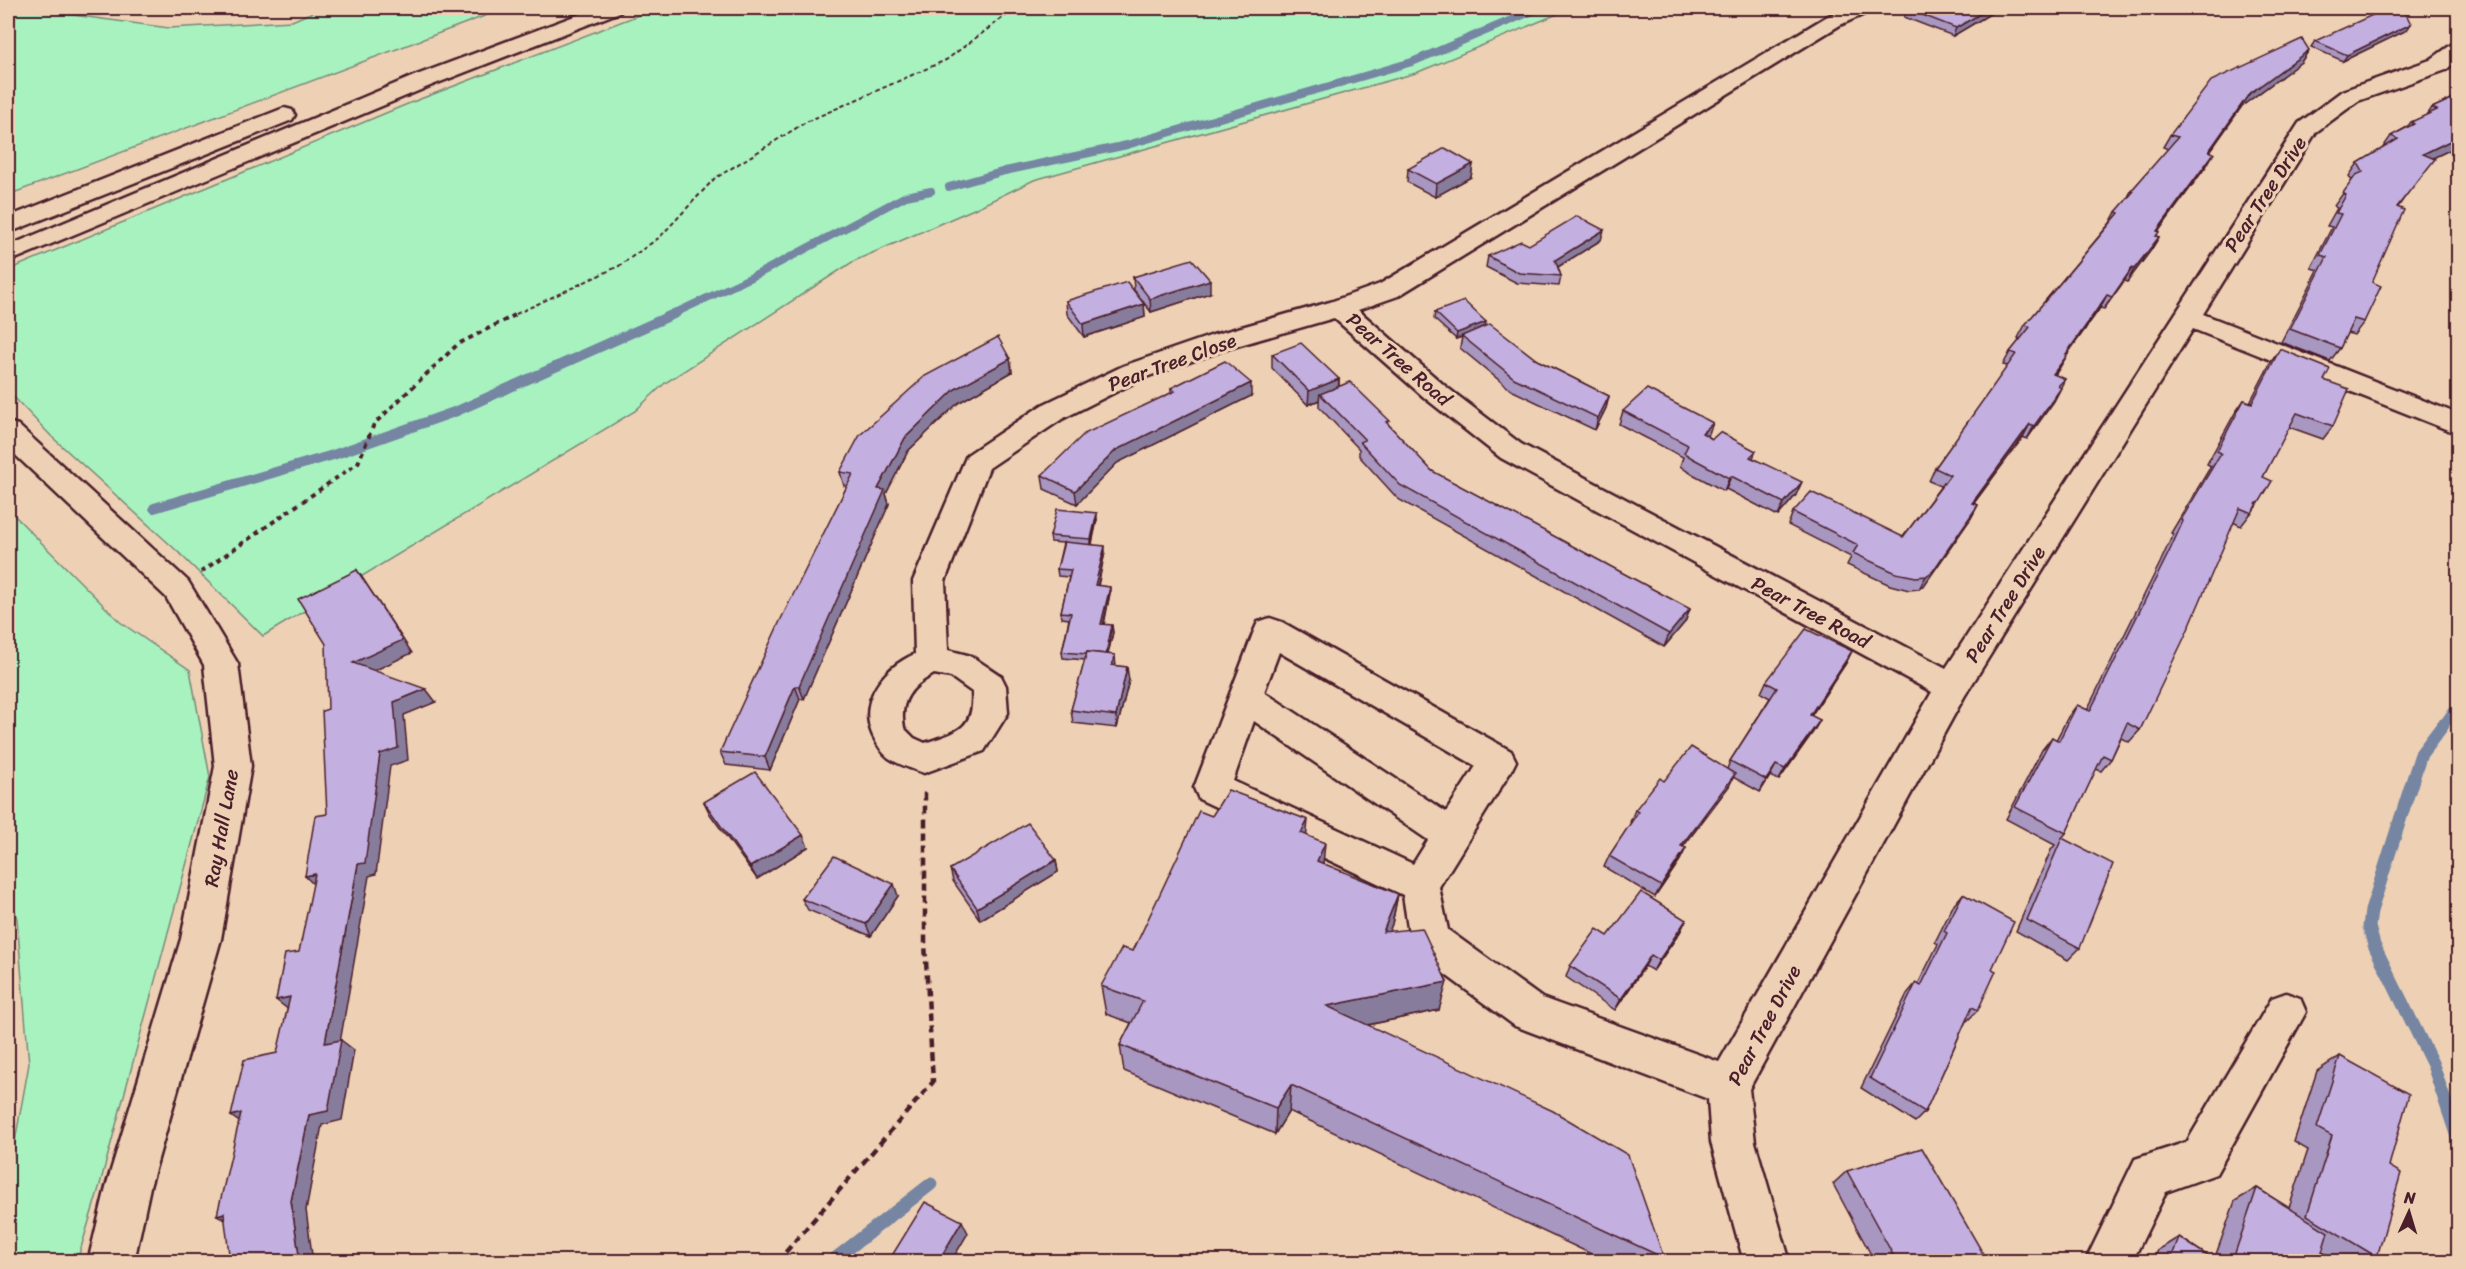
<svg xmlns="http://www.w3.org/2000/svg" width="2466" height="1269" font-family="Sriracha,sans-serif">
<rect width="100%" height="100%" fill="#eed1b5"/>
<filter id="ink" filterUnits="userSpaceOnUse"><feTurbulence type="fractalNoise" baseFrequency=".0167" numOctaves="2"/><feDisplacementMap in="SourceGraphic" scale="12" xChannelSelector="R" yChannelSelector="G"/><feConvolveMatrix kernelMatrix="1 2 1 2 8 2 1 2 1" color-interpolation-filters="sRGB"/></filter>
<g filter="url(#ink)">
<g fill="#a8f2c0" stroke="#798876" stroke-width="1.5">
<polygon points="21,8 169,28 292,21 322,8 506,8 8,195 8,16"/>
<polygon points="657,8 1572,8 1416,73 1034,180 974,209 854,261 665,383 635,411 263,636 176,550 52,437 8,391 8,270 410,103"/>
<polygon points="8,509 120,622 190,670 210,777 99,1188 77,1261 8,1261 8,1180 29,1064 17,919 8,883"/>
</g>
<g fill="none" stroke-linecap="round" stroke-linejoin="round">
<g stroke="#7585a2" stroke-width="8">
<polyline points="949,187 1005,171 1127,145 1412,62 1540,8"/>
<polyline points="673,314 758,274 906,196 931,191"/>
</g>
<g stroke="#7585a2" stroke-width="10">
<polyline points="154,508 333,455 457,411 676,313"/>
<polyline points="2442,727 2452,713 2458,710"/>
</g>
<g stroke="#7585a2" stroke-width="13">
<polyline points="2443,725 2421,754 2371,911 2369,927 2374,945 2433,1065 2458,1140"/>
<polyline points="831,1262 931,1184"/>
</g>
<defs>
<g id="minor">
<path d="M 1846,8 L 1872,8 L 1869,12 L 1840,25 L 1398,296 L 1358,310 L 1445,386 L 1521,444 L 1946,668 L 2299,123 L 2342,91 L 2430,60 L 2451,45 L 2458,43 L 2458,59 L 2446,70 L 2358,101 L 2316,132 L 2203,314 L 2458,414 L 2458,434 L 2193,329 L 1964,697 L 1749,1089 L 1755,1142 L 1790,1262 L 1744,1262 L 1711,1142 L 1708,1099 L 1515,1026 L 1416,953 L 1410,940 L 1403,895 L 1199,799 L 1194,788 L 1254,631 L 1258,622 L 1270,618 L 1282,622 L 1511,751 L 1516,761 L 1511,771 L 1439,887 L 1448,930 L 1542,998 L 1719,1062 L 1932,692 L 1501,458 L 1425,398 L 1334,318 L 1233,347 L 1143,378 L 1062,419 L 989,468 L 945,581 L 948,650 L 971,656 L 1001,676 L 1006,686 L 1008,713 L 984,751 L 924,773 C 913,769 899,765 889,758 C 882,753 877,744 873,736 C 857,701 884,667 915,654 L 913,581 L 967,455 L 1042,405 L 1123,366 L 1213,335 L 1330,302 L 1380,284 L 1826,17 ZM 1279,652 L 1476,766 L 1446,812 L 1264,692 ZM 934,674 L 951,677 L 972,692 C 975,730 956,732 925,743 L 914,738 L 904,728 C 899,701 911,686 934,674 ZM 1254,721 L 1428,840 L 1413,864 L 1233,781 Z"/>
<polygon points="8,422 18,425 188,581 238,664 251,766 221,939 150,1187 134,1262 88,1262 106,1187 181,939 215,766 204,665 166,597 8,448"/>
<polygon points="2286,993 2300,998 2306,1012 2216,1174 2166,1192 2132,1262 2085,1262 2135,1159 2187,1142 2272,998"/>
</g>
<g id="highway">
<polygon points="596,8 623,8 620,12 430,86 8,262 8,246 414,76"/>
<polygon points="284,108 292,110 295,115 292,120 8,233 8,217"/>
</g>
</defs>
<use href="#minor" stroke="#4a1f2b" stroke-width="5"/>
<use href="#highway" stroke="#4a1f2b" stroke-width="5"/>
<polyline stroke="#4a1f2b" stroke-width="2" stroke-dasharray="4.5 3" stroke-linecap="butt" points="516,314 619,266 660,237 714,179 806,122 946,60 1016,8"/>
<polyline stroke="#4a1f2b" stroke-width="4" stroke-dasharray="5 4.5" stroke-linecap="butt" points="201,572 358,463 374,424 458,344 519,313"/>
<polyline stroke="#4a1f2b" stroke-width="4.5" stroke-dasharray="8 5" stroke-linecap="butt" points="777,1262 933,1082 925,943 925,790"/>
<use href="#minor" fill="#eed1b5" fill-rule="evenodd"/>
<use href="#highway" fill="#eed1b5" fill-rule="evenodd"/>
</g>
<g fill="#a897c1" stroke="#4a1f2b" stroke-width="1.5">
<polygon points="2000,8 1953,36 1904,17 1907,9"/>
<polygon points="2407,30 2343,61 2311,47 2315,41"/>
<polygon points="2309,50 2301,62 2242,106 2210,151 2207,165 2158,232 2156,236 2159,237 2151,250 2127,282 2124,281 2104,309 2100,308 2067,354 2060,367 2055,375 2065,379 2054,401 2027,439 2023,437 1974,503 1978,505 1971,518 1925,584 1919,589 1909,590 1890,585 1847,565 1851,557 1788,525 1793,512 1903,537 1941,486 1929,481 1935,468 2008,366 2003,365 2010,352 2021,339 2018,338 2025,325 2110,223 2116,212 2126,201 2131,191 2168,149 2163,147 2170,135"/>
<polygon points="2458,96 2458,146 2432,158 2398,207 2372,282 2364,322 2354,335 2347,333 2340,348 2330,361 2281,342 2318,270 2311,268 2332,227 2327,226 2337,208 2334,206 2352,181 2349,176 2358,163 2382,149 2391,136 2407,127 2411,122 2427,115 2432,108"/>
<polygon points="1473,164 1471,177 1435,197 1407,182 1408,169"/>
<polygon points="1601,240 1558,267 1561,276 1559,286 1517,283 1486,267 1488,256 1529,245"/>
<polygon points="1133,277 1210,293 1151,312 1134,290"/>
<polygon points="1066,301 1144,304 1145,317 1084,337 1067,314"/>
<polygon points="1435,312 1486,326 1537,360 1609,396 1606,408 1595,430 1511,390 1460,348 1462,337 1456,339 1434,319"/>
<polygon points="2280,349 2324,380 2333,426 2323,439 2289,427 2263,477 2259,503 2241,526 2233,522 2140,730 2129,742 2121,738 2111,759 2101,771 2096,769 2066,833 2062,838 2080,948 2068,960 2016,931 2051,850 2055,845 2006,819 2042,750 2052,737 2056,740 2068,717 2077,705 2087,710 2160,563 2173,534 2171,533 2211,466 2207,464 2235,413 2244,400 2250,402 2271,362"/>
<polygon points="1272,354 1339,379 1339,386 1389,425 1432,471 1690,609 1685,622 1664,647 1398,499 1359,456 1359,449 1319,407 1319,400 1308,405 1272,368"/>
<polygon points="1010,359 1012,372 958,403 908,451 886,494 889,504 804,699 800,699 770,770 726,765 720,752 847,486 844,486 840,472"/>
<polygon points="1171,388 1251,396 1117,463 1077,504 1044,489 1042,475 1171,393"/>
<polygon points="1623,411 1708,436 1712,439 1756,451 1753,458 1796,495 1778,516 1726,489 1724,491 1687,471 1680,466 1683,457 1619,424"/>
<polygon points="1097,520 1092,544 1105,552 1098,586 1110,593 1104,625 1113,632 1108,654 1116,666 1129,680 1117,728 1073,723 1071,710 1085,660 1063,658 1062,652 1069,619 1062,618 1061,612 1069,577 1058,576 1057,569 1063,543 1051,542 1050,536"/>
<polygon points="1852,651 1846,663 1811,716 1820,720 1813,732 1779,780 1770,776 1760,792 1733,777 1729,786 1683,847 1686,848 1680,860 1655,897 1604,867 1609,856 1631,823 1630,822 1635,810 1664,781 1727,769 1730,761 1770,698 1761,693 1766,682"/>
<polygon points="704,802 808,847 757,879 710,814"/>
<polygon points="1212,816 1306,835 1323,864 1398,894 1392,924 1389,931 1439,1010 1368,1025 1664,1258 1661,1262 1608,1262 1289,1111 1275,1134 1124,1071 1120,1045 1131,1023 1106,1014 1101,986 1133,951"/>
<polygon points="1056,860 1058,872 980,920 953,881 950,869"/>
<polygon points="1963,894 1992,969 1978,1010 1967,1021 1966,1021 1925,1112 1915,1122 1861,1088 1907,994 1916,983 1918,984 1938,944 1935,942 1953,906"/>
<polygon points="898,896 871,936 808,910 802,899"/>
<polygon points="1686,920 1680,932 1653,971 1645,966 1615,1010 1566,977 1570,966 1608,936"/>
<polygon points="2340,1056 2389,1166 2377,1257 2368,1262 2339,1262 2322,1252 2319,1262 2153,1262 2158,1250 2179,1237 2214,1260 2235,1201 2257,1188 2289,1208 2308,1150 2294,1142 2317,1071"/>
<polygon points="1847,1171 1988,1262 1875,1262 1833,1184"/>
</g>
<g fill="#887b9d" stroke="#4a1f2b" stroke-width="1.5">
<polygon points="1990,8 2000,8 1953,36 1956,28"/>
<polygon points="2411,24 2407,30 2343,61 2347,55"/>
<polygon points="2309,50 2301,62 2242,106 2202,163 2209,151 2249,94"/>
<polygon points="2458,137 2458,146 2414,167 2423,154"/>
<polygon points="2214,153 2207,165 2149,244 2157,231"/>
<polygon points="1473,164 1471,177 1435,197 1436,184"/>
<polygon points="1604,230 1601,240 1553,270 1555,260"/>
<polygon points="2159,237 2151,250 2127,282 2134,269"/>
<polygon points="2132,268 2124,281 2104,309 2112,297"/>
<polygon points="1210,280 1210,293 1151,312 1150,299"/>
<polygon points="2107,295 2100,308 2059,366 2066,354"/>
<polygon points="1144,304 1145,317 1084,337 1083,324"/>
<polygon points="1486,322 1485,328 1456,339 1457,333"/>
<polygon points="2068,354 2060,367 2046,387 2053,374"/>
<polygon points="1010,359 1012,372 958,403 908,451 886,494 889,504 804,699 799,686 878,489 905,438 955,389"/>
<polygon points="1339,379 1338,393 1320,394 1319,400 1308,405 1309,391"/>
<polygon points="1251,383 1251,396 1117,463 1077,504 1075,491 1116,450"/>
<polygon points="2061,388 2054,401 2027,439 2034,426"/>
<polygon points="1609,396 1606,408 1595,430 1598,418"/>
<polygon points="1713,423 1708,436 1697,447 1702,433"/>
<polygon points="2030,424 2023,437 1965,515 1972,503"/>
<polygon points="1731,476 1726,489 1724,491 1729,478"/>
<polygon points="1802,482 1796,495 1778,516 1784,503"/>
<polygon points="1978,505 1971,518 1925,584 1919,589 1926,576"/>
<polygon points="1097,513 1097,520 1091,545 1091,539"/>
<polygon points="1105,546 1105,552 1096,592 1095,585"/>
<polygon points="357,570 412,653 363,676 353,663"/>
<polygon points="1110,587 1110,593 1102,631 1101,624"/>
<polygon points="1690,609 1685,622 1664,647 1669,634"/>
<polygon points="1112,625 1113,632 1106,662 1106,655"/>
<polygon points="1852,651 1846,663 1804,726 1810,715"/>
<polygon points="1115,655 1116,668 1112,665"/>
<polygon points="1127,667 1129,680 1117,728 1116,716"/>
<polygon points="795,686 800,699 770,770 765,757"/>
<polygon points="426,689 436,702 404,715 408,760 390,766 376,874 369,876 338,1054 325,1043 358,864 380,754 394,702"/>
<polygon points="1820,720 1813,732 1779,780 1785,769"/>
<polygon points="1776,765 1770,776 1760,792 1766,780"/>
<polygon points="1735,774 1729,786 1675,857 1681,846"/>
<polygon points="1308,820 1305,852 1301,833"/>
<polygon points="803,835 808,847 757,879 750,867"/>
<polygon points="1325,843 1322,874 1317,861"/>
<polygon points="1686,848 1680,860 1655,897 1661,886"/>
<polygon points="1056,860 1058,872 980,920 977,908"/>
<polygon points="315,874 317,888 305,876"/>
<polygon points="894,884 898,896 871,936 866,924"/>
<polygon points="1398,894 1392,924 1377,961 1383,932"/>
<polygon points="1686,920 1680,932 1653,971 1659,960"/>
<polygon points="1651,955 1645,966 1615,1010 1621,999"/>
<polygon points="1447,982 1439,1010 1324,1034 1327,1006"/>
<polygon points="290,997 289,1010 276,1000"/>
<polygon points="341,1040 354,1050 342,1120 322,1125 306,1210 313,1262 300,1262 291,1201 309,1115"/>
<polygon points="1291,1085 1289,1111 1275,1134 1276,1108"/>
<polygon points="241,1113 245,1126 231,1116"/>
<polygon points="224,1213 233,1224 217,1215"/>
<polygon points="962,1221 968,1233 951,1262 938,1262"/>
</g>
<g fill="#c3b0e0" stroke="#4a1f2b" stroke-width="1.5">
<polygon points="1913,8 1990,8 1956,28 1907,9"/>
<polygon points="2388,8 2403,8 2411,24 2347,55 2315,41"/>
<polygon points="2302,39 2309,50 2249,94 2209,151 2214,153 2157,231 2159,232 2156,236 2159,237 2134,269 2132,268 2112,297 2107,295 2066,354 2068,354 2053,374 2065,379 2058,386 2061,388 2034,426 2030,424 1972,503 1978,505 1933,571 1926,576 1916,577 1896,573 1853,553 1858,545 1793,512 1811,492 1903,537 1950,475 1935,468 2016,354 2010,352 2030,327 2025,325 2119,213 2116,212 2133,192 2131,191 2178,137 2170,135 2211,81"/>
<polygon points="2458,96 2458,137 2423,154 2435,159 2397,207 2404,210 2372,282 2381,286 2364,322 2354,319 2340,348 2290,329 2327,257 2320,255 2341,214 2336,213 2346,195 2343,193 2356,175 2363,172 2358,163 2398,139 2391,136 2414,124 2411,122 2437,110 2432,108"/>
<polygon points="1445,148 1473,164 1436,184 1408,169"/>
<polygon points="1577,216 1604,230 1555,260 1561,276 1519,273 1488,256 1521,241 1529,245"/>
<polygon points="1192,259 1210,280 1150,299 1133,277"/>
<polygon points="1127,282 1144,304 1083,324 1066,301"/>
<polygon points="1464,301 1486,322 1457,333 1435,312"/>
<polygon points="1490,324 1537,360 1609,396 1598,418 1514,378 1462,336"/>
<polygon points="998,337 1010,359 955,389 905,438 878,489 885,490 799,686 795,686 765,757 720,752 780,621 853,474 840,472 860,435 925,376"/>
<polygon points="1301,343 1339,379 1309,391 1272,354"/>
<polygon points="2280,349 2330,369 2324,380 2349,389 2333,426 2297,413 2263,477 2272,481 2259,503 2257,503 2252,513 2240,508 2186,634 2140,730 2127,723 2111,759 2103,755 2066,833 2015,807 2052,737 2059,741 2077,705 2090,711 2170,550 2183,521 2181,520 2221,453 2217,451 2244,400 2252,403"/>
<polygon points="1225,361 1251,383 1116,450 1075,491 1042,475 1084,434 1175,391 1171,388"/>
<polygon points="1350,382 1390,421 1386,422 1432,471 1690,609 1669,634 1400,485 1360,442 1365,440 1320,394"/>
<polygon points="1647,389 1713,423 1702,433 1712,439 1720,432 1756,451 1750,457 1802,482 1784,503 1731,476 1729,478 1692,458 1684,453 1688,445 1623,411"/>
<polygon points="1057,509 1097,513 1091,539 1050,536"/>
<polygon points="1064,542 1105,546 1095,585 1110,587 1101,624 1112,625 1106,654 1087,652 1087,654 1062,652 1071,613 1061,612 1071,570 1057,569"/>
<polygon points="357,570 403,640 353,663 426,689 394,702 398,748 380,754 365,863 358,864 325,1043 341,1040 328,1111 309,1115 291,1201 300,1262 230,1262 224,1213 217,1215 241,1113 231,1116 244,1060 277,1053 290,997 276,1000 285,954 299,952 315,874 305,876 315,816 327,814 322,711 328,709 326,644 298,599"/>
<polygon points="1806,629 1852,651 1810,715 1820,720 1785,769 1776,765 1766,780 1730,761 1777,688 1766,682"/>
<polygon points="1087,652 1115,655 1112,665 1127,667 1116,716 1071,710"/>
<polygon points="1691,747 1735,774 1681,846 1686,848 1661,886 1609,856 1638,812 1635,810 1660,778 1664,781"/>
<polygon points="755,772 803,835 750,867 704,802"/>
<polygon points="1228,790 1308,820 1301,833 1325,843 1317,861 1398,894 1383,932 1422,928 1447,982 1327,1006 1553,1111 1628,1155 1664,1258 1291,1085 1276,1108 1120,1045 1143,1001 1101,986 1122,948 1133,951 1199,811 1212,816"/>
<polygon points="1028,823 1056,860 977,908 950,869"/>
<polygon points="2062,838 2113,864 2080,948 2027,920"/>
<polygon points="834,856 894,884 866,924 802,899"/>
<polygon points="1641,892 1686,920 1659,960 1651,955 1621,999 1570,966 1597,929 1608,936"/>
<polygon points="1963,894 2014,922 1992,969 1996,971 1978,1010 1972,1007 1925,1112 1870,1078 1916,983 1921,986 1947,933 1944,931"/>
<polygon points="2340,1056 2409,1094 2389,1166 2401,1173 2377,1257 2307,1215 2332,1136 2317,1128"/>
<polygon points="1922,1148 1988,1262 1897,1262 1847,1171"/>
<polygon points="2257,1188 2328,1232 2319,1262 2232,1262"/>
<polygon points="925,1202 962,1221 938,1262 888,1262"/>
<polygon points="2179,1237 2217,1262 2170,1262"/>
</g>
</g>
<g text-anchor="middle" stroke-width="6" stroke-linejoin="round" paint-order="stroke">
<g font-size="20" fill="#4a1f2b" stroke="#eed1b5">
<text transform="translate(2265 194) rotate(-57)" y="7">Pear Tree Drive</text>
<text transform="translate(1399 359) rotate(41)" y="7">Pear Tree Road</text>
<text transform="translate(1172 362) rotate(-20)" y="7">Pear Tree Close</text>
<text transform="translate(2005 604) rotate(-58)" y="7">Pear Tree Drive</text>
<text transform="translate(1811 612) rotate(28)" y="7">Pear Tree Road</text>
<text transform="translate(221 828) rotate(-80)" y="7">Ray Hall Lane</text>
<text transform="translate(1764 1025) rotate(-62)" y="7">Pear Tree Drive</text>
</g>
</g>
<rect width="2466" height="1269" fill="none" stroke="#eed1b5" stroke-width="30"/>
<rect x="15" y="15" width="2436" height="1239" fill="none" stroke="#4a1f2b" stroke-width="2" filter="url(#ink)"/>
<g transform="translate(2409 1212) rotate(4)" stroke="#eed1b5" stroke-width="4.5" paint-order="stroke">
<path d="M0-4.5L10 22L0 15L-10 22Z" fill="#4a1f2b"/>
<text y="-9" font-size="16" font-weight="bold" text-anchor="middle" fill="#4a1f2b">N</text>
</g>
</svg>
